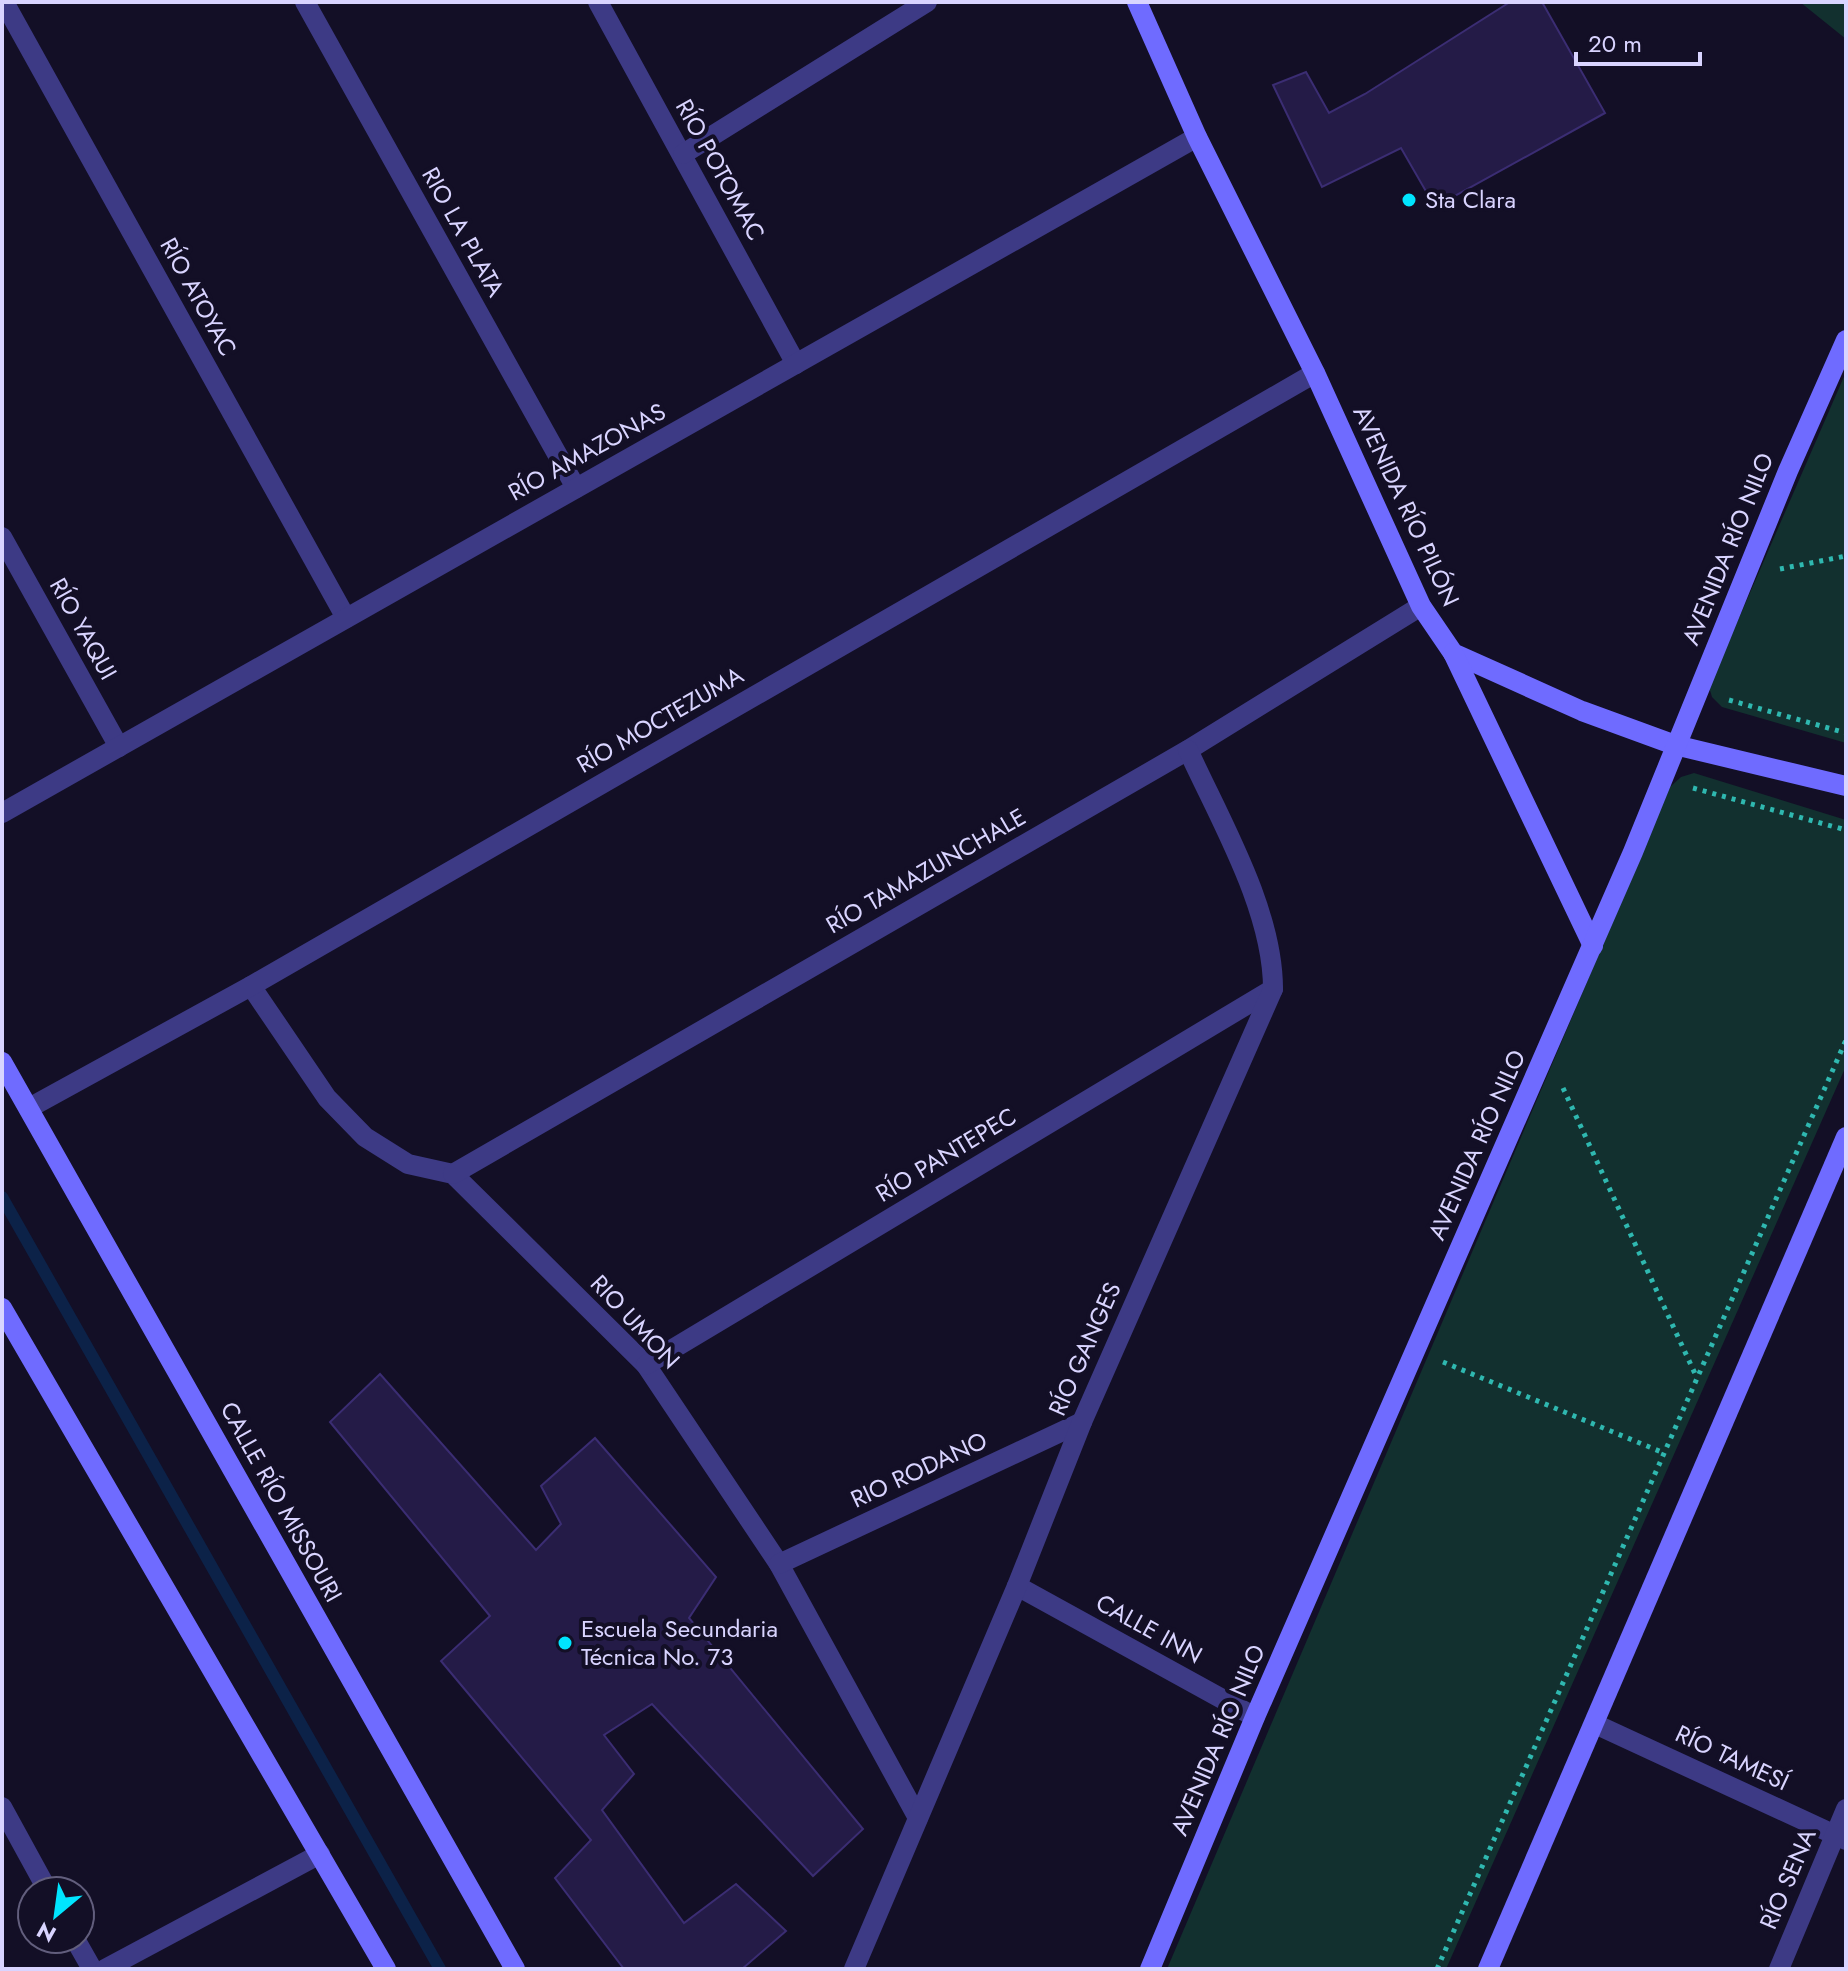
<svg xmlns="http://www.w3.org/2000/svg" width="1848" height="1971" font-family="Jost,sans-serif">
<rect width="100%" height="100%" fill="#130f26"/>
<g fill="#12302f">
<polygon points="1800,2 1846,2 1846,39"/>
<polygon points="1846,372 1846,743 1722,707 1712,697 1709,687"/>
<polygon points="1694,773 1846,820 1846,1066 1446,1969 1167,1969 1670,787 1681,777"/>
</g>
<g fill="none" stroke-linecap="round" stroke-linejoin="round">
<polyline stroke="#0c2248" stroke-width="12" points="2,1197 440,1969"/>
</g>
<g fill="#241b47" stroke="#3b2d73" stroke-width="2">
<polygon points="1510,2 1542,2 1605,113 1435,207 1401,148 1322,187 1273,85 1306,72 1329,113 1365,94"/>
<polygon points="380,1374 536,1550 561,1524 541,1486 595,1438 716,1577 689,1618 863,1829 813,1876 652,1704 604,1735 634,1774 602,1810 684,1923 736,1884 786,1931 742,1969 624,1969 555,1878 591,1840 441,1661 490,1616 330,1422"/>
</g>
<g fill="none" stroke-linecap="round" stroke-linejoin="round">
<g stroke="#2fb8b0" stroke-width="5" stroke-dasharray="4 6" stroke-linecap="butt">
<polyline points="1780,569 1846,556"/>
<polyline points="1729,700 1846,733"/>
<polyline points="1693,788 1846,830"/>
<polyline points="1563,1088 1697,1378"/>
<polyline points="1443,1362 1664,1453"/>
<polyline points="1437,1969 1846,1040"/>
</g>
<g stroke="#3d3a85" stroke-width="20">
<polyline points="4,2 346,618"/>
<polyline points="305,2 576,488"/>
<polyline points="598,2 796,364"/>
<polyline points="683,154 927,2"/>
<polyline points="2,537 119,747"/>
<polyline points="2,813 1197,137"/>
<polyline points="251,986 327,1098 365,1137 408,1164 453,1174 646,1365 779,1564 918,1818"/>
<polyline points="29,1108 251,986 1315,373"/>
<polyline points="453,1174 1188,750 1421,606"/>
<polyline points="646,1365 1273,989"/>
<polyline points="779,1564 1082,1422"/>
<polyline points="1017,1586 1255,1717"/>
<polyline points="1595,1724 1846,1840"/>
<polyline points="2,1807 48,1891"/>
<polyline points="75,1939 92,1969"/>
<polyline points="105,1969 320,1854"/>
<path d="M 854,1969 L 1017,1586 L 1082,1422 L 1273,989 C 1273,910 1221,822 1188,750"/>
<polyline points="1779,1969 1846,1809"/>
</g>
<g stroke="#6f6bff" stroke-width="20">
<polyline points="1137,2 1197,137 1315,373 1421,606 1453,653 1582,711 1675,745 1846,786"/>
<polyline points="1453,653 1593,946"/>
<polyline points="2,1062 515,1969"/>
<polyline points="2,1308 386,1969"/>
<polyline points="1150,1969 1255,1717 1633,852 1788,471 1846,340"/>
<polyline points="1488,1969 1846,1137"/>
</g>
</g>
<g fill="#00e5ff" stroke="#130f26" stroke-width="3">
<circle cx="1409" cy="200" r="8"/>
<circle cx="565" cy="1643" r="8"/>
</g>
<g text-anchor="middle" stroke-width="8" stroke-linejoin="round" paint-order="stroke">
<g font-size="24" fill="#d9d4ff" stroke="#130f26">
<text transform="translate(720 170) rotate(61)" y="8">RÍO POTOMAC</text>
<text transform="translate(463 232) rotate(61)" y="8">RIO LA PLATA</text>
<text transform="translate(198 297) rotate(61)" y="8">RÍO ATOYAC</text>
<text transform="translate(587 452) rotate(-29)" y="8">RÍO AMAZONAS</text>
<text transform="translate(1406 506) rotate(65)" y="8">AVENIDA RÍO PILÓN</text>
<text transform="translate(1728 549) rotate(-68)" y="8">AVENIDA RÍO NILO</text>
<text transform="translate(83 629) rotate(61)" y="8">RÍO YAQUI</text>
<text transform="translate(660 720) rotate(-30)" y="8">RÍO MOCTEZUMA</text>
<text transform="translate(926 871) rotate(-30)" y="8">RÍO TAMAZUNCHALE</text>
<text transform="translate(1477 1145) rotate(-66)" y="8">AVENIDA RÍO NILO</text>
<text transform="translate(946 1155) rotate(-31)" y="8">RÍO PANTEPEC</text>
<text transform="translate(635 1322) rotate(47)" y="8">RIO UMON</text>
<text transform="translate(1085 1349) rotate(-66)" y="8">RÍO GANGES</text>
<text transform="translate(919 1470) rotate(-25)" y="8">RIO RODANO</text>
<text transform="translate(281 1502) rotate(61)" y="8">CALLE RÍO MISSOURI</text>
<text transform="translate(1149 1629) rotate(29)" y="8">CALLE INN</text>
<text transform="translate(1218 1740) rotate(-67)" y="8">AVENIDA RÍO NILO</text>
<text transform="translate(1732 1758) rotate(25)" y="8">RÍO TAMESÍ</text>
<text transform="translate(1788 1879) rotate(-67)" y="8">RÍO SENA</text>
</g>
<g font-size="24" fill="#d9d4ff" stroke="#130f26" text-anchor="start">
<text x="1425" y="208">Sta Clara</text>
<text x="581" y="1637">Escuela Secundaria<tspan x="581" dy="28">Técnica No. 73</tspan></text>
</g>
</g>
<rect width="1848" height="1971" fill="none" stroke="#d9d4ff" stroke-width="8"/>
<g transform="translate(56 1915) rotate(209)"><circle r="38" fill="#130f26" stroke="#625e7d" stroke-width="2"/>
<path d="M0-6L14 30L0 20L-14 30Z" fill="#00e5ff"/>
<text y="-12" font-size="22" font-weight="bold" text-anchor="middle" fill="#d9d4ff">N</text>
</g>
<path d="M1576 52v12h124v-12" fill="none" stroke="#d9d4ff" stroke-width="4"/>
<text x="1588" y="52" font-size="24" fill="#d9d4ff" stroke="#130f26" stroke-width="6" paint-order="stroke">20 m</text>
</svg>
